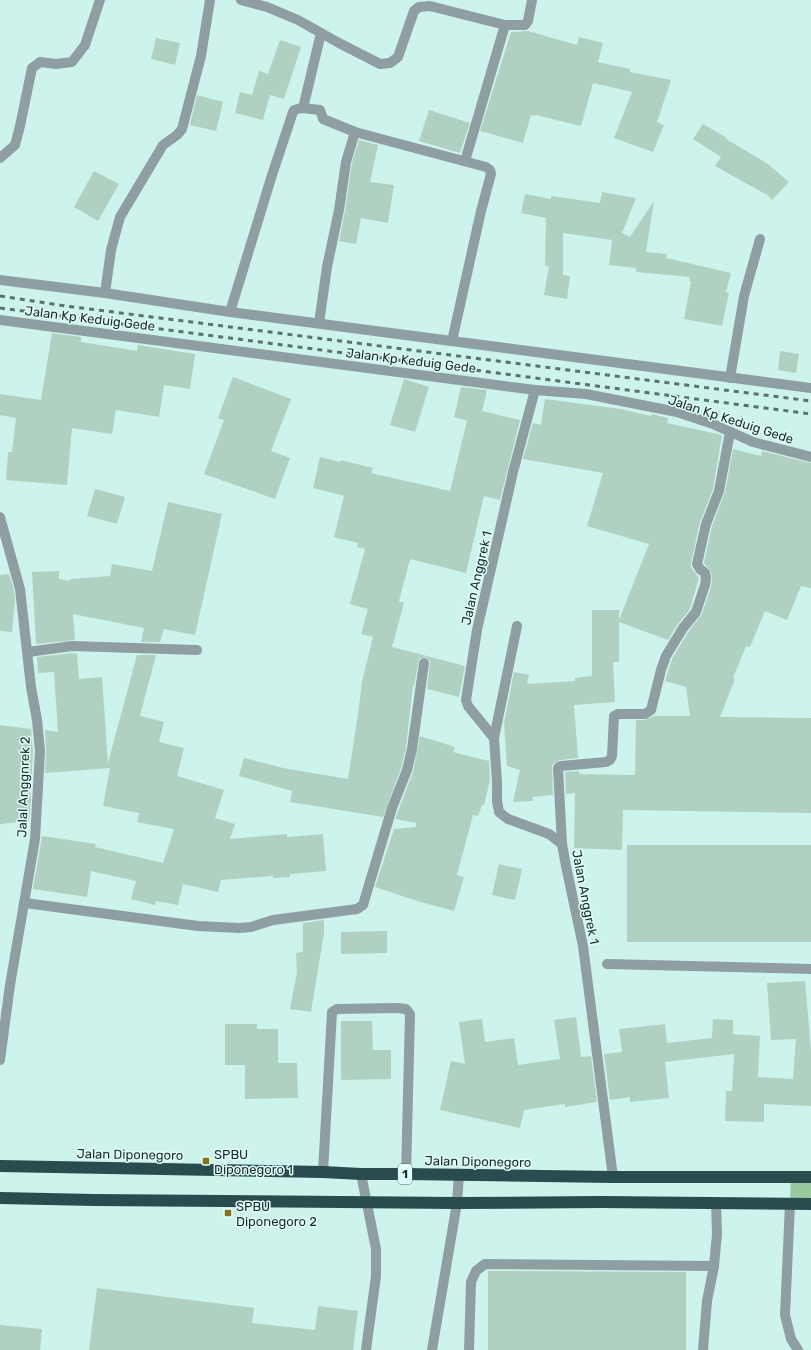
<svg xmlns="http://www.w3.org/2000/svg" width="811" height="1350" font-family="Rubik,sans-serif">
<rect width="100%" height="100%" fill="#cdf3ed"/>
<polygon fill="#99ca9f" points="811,1177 811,1204 790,1204 791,1178"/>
<g fill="#b0d1c2">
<polygon points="528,31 577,45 579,37 603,43 598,62 630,69 630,72 671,80 657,122 664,125 653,152 614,138 632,92 593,83 581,126 536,115 535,116 531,115 523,143 480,131 511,32"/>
<polygon points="156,38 180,43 175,65 151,59"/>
<polygon points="280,40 301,47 284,99 270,95 263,120 235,113 240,92 252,95 259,71 268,74"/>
<polygon points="197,95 223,102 216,131 190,125"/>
<polygon points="429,110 470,123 460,153 419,141"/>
<polygon points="703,124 727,138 726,139 768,164 789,182 772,200 767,195 715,166 721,157 693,139"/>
<polygon points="359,140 378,145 370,182 394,185 388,223 361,218 356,244 339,241 345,211 352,163"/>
<polygon points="94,171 119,184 98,221 74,207"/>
<polygon points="602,192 636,198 622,233 630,237 654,201 646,252 667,254 666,258 731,273 726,292 729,293 722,326 684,319 691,281 689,281 690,277 636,272 636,268 609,265 612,240 563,233 563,275 570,276 567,299 544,295 549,266 545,266 546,218 521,213 525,194 551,199 551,196 600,203"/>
<polygon points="52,333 81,337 81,342 137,351 138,345 195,354 190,389 164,385 159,417 116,410 112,434 72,428 67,485 6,480 8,452 12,452 16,418 0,415 0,394 41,400"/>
<polygon points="780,351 799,354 796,373 778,370"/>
<polygon points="233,377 291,399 271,451 290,458 275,499 204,474 224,420 218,418"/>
<polygon points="404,379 429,387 415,432 390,425"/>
<polygon points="461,387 487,390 482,411 520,420 500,500 484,496 466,573 410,559 399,601 404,603 392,647 465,666 459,697 427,689 430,661 425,657 419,659 414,686 413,685 406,748 401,768 383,817 290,802 292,791 239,776 244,758 283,768 348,779 358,714 362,682 373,637 361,634 368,609 350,604 365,549 357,547 358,543 334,537 344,496 313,488 320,457 340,462 341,460 373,468 371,473 450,491 467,421 454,417"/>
<polygon points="545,399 621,409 651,416 652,414 668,418 667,423 722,435 713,489 700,522 691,563 691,567 699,578 690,609 678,624 668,640 619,622 619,662 613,662 615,702 574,705 578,758 560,760 552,765 553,795 532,797 533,801 513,802 520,770 507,766 504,723 514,672 529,675 527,684 575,681 575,678 592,676 592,610 619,610 619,620 649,544 587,526 603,473 523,459 533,423 541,425"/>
<polygon points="733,449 761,456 762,451 811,463 811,588 801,586 787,620 765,611 750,647 746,646 733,678 735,679 720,717 811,718 811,813 623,810 622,850 574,848 575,793 566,794 565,772 579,771 579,774 635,775 636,720 645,720 654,716 690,716 686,687 665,681 672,659 688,632 702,614 711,587 712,579 711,572 704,563 712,526 725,492"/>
<polygon points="95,489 125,497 117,524 87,516"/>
<polygon points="168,502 222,514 195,635 164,629 160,642 141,642 144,628 73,614 75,640 36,644 32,572 59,571 59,579 69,581 70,579 110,576 112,564 152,571"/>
<polygon points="9,574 14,590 15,600 12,632 0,631 0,575"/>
<polygon points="72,653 77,654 79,679 102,677 108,763 137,655 156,655 140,716 164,722 159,742 184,748 177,776 224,790 215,818 235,824 230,839 287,834 287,837 323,834 326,871 290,874 290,877 273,878 273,876 221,880 218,892 183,884 178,905 156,901 155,905 131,899 136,881 91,871 87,897 33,889 42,836 96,844 95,847 163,863 174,829 137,822 139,813 103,806 110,768 45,773 46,750 45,730 58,732 54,672 38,673 37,657"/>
<polygon points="0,725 31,729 33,751 32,774 28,774 31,799 29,821 0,824"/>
<polygon points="420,736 455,747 453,752 489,761 490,780 484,805 482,805 478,816 473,815 457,875 464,877 454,911 414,900 375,887 394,829 416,827 416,823 395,819 413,772"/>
<rect x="627" y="845" width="184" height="97"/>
<polygon points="499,864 522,869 515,900 492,895"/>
<polygon points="324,920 324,933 311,1012 290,1009 297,972 296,953 303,952 303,923"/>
<polygon points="387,931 387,953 341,954 341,932"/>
<polygon points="805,981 811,1050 811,1106 764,1104 764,1122 725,1121 726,1091 732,1091 734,1054 665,1062 669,1098 630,1102 630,1097 610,1100 604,1054 622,1052 619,1029 665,1024 667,1043 712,1038 713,1019 733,1020 733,1034 760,1036 758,1077 793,1079 796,1039 771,1040 767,983"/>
<polygon points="576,1017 581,1057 591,1056 597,1102 565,1107 565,1104 524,1110 520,1128 440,1110 451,1061 465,1064 459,1022 482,1019 485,1042 514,1038 518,1065 560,1059 554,1020"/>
<polygon points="341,1021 372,1021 373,1050 391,1050 391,1079 341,1080"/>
<polygon points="225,1024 257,1024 257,1029 278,1029 278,1063 297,1063 298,1098 245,1099 245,1065 225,1065"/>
<polygon points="488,1271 686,1272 686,1350 488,1350"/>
<polygon points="97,1288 254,1308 252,1323 315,1330 318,1306 358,1311 353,1350 89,1350"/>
<polygon points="0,1325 42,1329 40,1350 0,1350"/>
</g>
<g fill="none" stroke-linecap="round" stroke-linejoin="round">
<g stroke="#8f9fa1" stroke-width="10">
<polyline points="241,0 267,7 298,20 339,43 380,64 390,63 398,57 414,11 419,7 430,6 505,25 525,25 528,21 532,0"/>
<polyline points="302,108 320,110 323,119 355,132 486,167 490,170 491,174 481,211 452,341"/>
<polyline points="0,158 15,145 20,126 32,68 40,62 56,64 72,62 85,45 100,0"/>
<polyline points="465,161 505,25"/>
<polyline points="0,280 105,293 230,312 811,388"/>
<polyline points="105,293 111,250 120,217 163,145 177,135 182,129 201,56 210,0"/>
<polyline points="230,312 272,175 293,112 294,110 302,108 304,104 321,33"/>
<polyline points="0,320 535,390 586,394 677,412 713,424 753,442 811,457"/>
<polyline points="319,323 327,267 339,210 346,162 355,132"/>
<polyline points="730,378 744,296 760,239"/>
<polyline points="535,390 513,472 477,630 466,700 468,706 494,738 497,781 497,801 499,812 508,819 549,834 562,844 566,866 583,946 613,1177"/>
<polyline points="0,517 20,589 31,687 37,720 40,751 35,839 10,985 0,1060"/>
<polyline points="28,652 72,646 197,650"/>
<polyline points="494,738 517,626"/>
<polyline points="562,844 558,768 561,766 606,762 610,760 612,756 614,716 618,714 645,714 651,710 661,670 666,656 683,628 696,612 705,585 706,578 705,573 700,569 697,564 706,524 719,491 730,432"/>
<polyline points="25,903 198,926 239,928 251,927 273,920 357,909 363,905 392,808 407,770 412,749 424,663"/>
<polyline points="607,964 811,969"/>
<polyline points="323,1172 332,1012 337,1009 397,1008 406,1009 410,1014 406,1174"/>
<polyline points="361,1174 376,1249 376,1276 366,1350"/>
<polyline points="790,1204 785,1315 791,1339 798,1350"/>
<polyline points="432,1350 457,1203 459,1175"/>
<polyline points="469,1350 471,1282 476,1271 485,1264 714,1266"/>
<polyline points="703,1350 707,1301 714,1266 717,1234 716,1203"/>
</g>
<g stroke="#2a4c4f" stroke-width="12">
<polyline points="0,1166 323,1172 361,1174 406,1174 613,1177 811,1177"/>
<polyline points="0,1198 94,1200 457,1203 601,1202 811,1204"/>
</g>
<g stroke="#5a716e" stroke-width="3" stroke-dasharray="5 5" stroke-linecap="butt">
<polyline points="0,296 66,306 811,401"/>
<polyline points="0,308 811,414"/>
</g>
</g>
<g fill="#8a7215" stroke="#e0fffa" stroke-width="1.5">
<rect x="202" y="1157" width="8" height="8" rx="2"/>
<rect x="224" y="1209" width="8" height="8" rx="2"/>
</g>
<g text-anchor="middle" stroke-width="3" stroke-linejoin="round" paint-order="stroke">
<rect fill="#e0fffa" stroke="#576b68" stroke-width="1" x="398" y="1164" width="14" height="20" rx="3"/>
<g font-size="12" font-weight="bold" fill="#1c2b29">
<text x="405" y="1178">1</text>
</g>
<g font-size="13" fill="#1c2b29" stroke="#e0fffa">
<text transform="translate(90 318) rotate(7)" y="5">Jalan Kp Keduig Gede</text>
<text transform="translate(411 360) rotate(7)" y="5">Jalan Kp Keduig Gede</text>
<text transform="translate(731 419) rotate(18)" y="5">Jalan Kp Keduig Gede</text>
<text transform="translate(476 578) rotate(-77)" y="5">Jalan Anggrek 1</text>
<text transform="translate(23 787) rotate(-88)" y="5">Jalal Anggnrek 2</text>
<text transform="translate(586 897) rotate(79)" y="5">Jalan Anggrek 1</text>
<text transform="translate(130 1154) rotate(1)" y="5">Jalan Diponegoro</text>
<text transform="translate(478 1161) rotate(1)" y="5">Jalan Diponegoro</text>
</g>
<g font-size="13" fill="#1c2b29" stroke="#e0fffa" text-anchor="start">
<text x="214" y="1159">SPBU<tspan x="214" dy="15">Diponegoro 1</tspan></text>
<text x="236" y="1211">SPBU<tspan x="236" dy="15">Diponegoro 2</tspan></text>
</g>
</g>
</svg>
